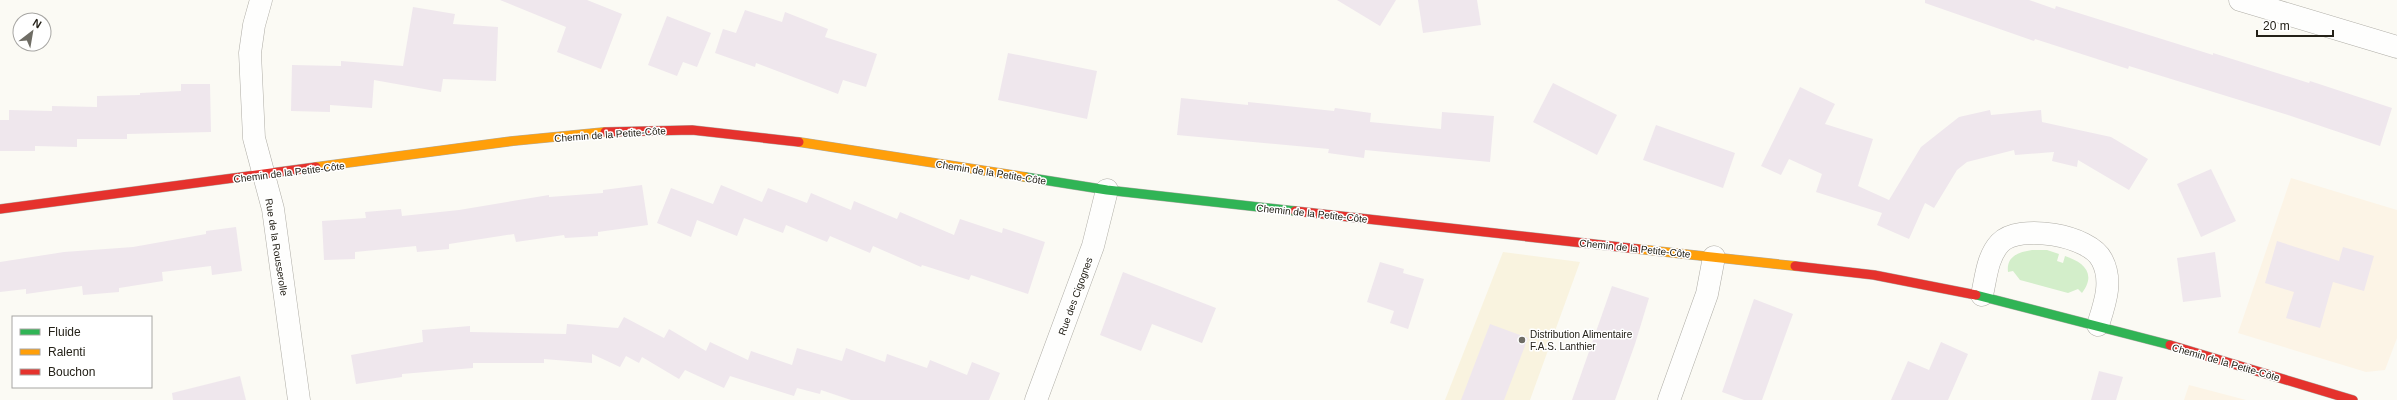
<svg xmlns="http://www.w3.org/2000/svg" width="2397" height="400" font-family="Helvetica,sans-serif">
<rect width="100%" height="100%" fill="#fbfaf4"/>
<g fill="#fcf4e6">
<polygon points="2291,178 2397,210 2397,338 2385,370 2366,372 2238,333"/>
<polygon points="2189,385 2246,400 2184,400"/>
</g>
<polygon fill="#f9f3df" points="1503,252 1580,262 1530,400 1445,400"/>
<path fill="#d3eeca" d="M 2032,250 L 2047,250 L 2059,254 L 2057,261 L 2063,263 L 2065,256 C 2083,262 2097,273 2082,293 L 2078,289 L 2068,293 L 2020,280 L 2013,271 L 2008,272 C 2006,256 2019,252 2032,250 Z"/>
<g fill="#efe7ed">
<polygon points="500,0 587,0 622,14 601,69 557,52 566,27"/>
<polygon points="1337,0 1396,0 1380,26"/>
<polygon points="1418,0 1477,0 1481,25 1423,33"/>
<polygon points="1925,0 2029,0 2055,9 2056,6 2213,55 2213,53 2309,83 2310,81 2392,108 2380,146 2288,115 2129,66 2128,69 2035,39 2034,41 1925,3"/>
<polygon points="413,7 455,14 453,24 498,27 496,81 443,79 441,92 374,80 372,108 330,105 330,112 291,111 292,65 341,66 341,61 403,66"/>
<polygon points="745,10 782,22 785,12 828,29 825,37 877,54 866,87 843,80 838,94 756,63 755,67 715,53 723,29 736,33"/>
<polygon points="667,16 711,33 697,67 683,62 677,76 648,65"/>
<polygon points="1008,53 1097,71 1087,119 998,100"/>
<polygon points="1553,83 1617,115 1597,155 1533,122"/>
<polygon points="181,84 210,84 211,132 127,134 127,139 77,139 77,147 35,146 35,151 0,151 0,120 9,120 9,110 52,111 52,106 97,107 97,96 140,95 140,93 181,91"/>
<polygon points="1800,87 1835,104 1825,124 1873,139 1858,186 1889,200 1921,147 1959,117 1990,110 1991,115 2041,110 2042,122 2111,137 2148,159 2129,190 2078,160 2077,167 2052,161 2054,152 2015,155 2014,150 1967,162 1957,170 1934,208 1925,203 1909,239 1877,225 1882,213 1816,192 1822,174 1789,159 1781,175 1761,166"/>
<polygon points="1181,98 1248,105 1248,102 1334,111 1335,108 1371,113 1370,122 1441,129 1442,112 1494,116 1490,162 1365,150 1364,158 1328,153 1329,149 1177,135"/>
<polygon points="1656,125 1735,153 1723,188 1643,160"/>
<polygon points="2211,169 2236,221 2201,237 2177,184"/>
<polygon points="642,185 648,225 598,232 598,236 565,238 564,235 516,242 514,234 449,244 449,249 417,252 416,246 355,252 355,259 324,260 322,221 366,218 365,212 401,209 402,216 459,210 549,195 549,197 603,193 603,190"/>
<polygon points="721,185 762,202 768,188 807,203 811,193 851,210 854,201 897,219 900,212 954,235 960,219 1002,233 1003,228 1045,242 1028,294 971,275 969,280 922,265 921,267 873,246 870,253 830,236 827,242 786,225 783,233 744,218 737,236 697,220 691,237 657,223 671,188 713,204"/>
<polygon points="236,227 242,271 212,275 211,266 162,272 163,281 119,288 119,292 83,295 82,286 26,294 26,289 0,292 0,262 64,252 133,247 206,234 206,231"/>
<polygon points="2277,241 2339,261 2343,247 2374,256 2364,291 2333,282 2320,328 2286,318 2294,292 2265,283"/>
<polygon points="2215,252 2221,297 2183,302 2177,258"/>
<polygon points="1380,262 1404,269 1403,273 1424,279 1408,329 1390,323 1394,311 1367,302"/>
<polygon points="1123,272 1216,308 1202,343 1152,324 1141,351 1100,335"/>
<polygon points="1612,286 1649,298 1635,344 1615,400 1572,400"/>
<polygon points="1754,299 1793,314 1762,400 1744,400 1722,392"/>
<polygon points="624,317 664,338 669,329 706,351 710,342 748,360 751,351 792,365 797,348 842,361 846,348 885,362 887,354 927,368 930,360 967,375 972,362 1000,373 989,400 851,400 821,390 820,394 797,388 794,396 730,376 724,388 685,370 679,379 642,357 639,363 626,356 620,367 592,354 592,363 544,359 544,363 473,363 473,368 402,374 402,377 356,384 351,355 423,342 422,330 470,326 470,332 566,334 567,324 618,328"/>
<polygon points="1490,324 1528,338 1504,400 1461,400"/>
<polygon points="1941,342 1968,354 1948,400 1891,400 1908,361 1929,370"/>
<polygon points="2099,371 2123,377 2116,400 2091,400"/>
<polygon points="240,376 246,400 173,400 172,393"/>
</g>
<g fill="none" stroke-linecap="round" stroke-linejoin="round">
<defs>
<g id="street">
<polyline points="261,0 254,25 250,53 254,138 273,209 299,400"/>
<polyline points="2240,0 2397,47"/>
<path d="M 1982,295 C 1986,278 1987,257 2000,243 C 2019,223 2090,235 2102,260 C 2113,281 2105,303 2098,325"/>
<polyline points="1036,400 1093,246 1107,190"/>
<polyline points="1669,400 1707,294 1714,257"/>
</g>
<g id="fast">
<polyline points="1025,177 1107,190 1295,211"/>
<polyline points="1976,295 2170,345"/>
</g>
<g id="slow">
<polyline points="799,142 1025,177"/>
<polyline points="316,167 513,141 605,132"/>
<polyline points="1638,249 1795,266"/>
</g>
<g id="jam">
<polyline points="605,132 692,130 799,142"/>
<polyline points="0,209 316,167"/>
<polyline points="1295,211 1638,249"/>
<polyline points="1795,266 1874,275 1976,295"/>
<polyline points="2170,345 2353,400"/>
</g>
</defs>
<use href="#street" stroke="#afada6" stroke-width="23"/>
<use href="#fast" stroke="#afada6" stroke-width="10"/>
<use href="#slow" stroke="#afada6" stroke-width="10"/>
<use href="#jam" stroke="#afada6" stroke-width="10"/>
<use href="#street" stroke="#fefefd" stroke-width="22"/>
<use href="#fast" stroke="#30b455" stroke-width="9"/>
<use href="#slow" stroke="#ff9f0a" stroke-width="9"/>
<use href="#jam" stroke="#e5322d" stroke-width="9"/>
</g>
<circle fill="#6f6d65" stroke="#fff" stroke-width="1.5" cx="1522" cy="340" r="4"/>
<g text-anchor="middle" stroke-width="3" stroke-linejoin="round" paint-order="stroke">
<g font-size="10" fill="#242118" stroke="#fff">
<text transform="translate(610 134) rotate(-4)" y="4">Chemin de la Petite-Côte</text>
<text transform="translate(289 172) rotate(-7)" y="4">Chemin de la Petite-Côte</text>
<text transform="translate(991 172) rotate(9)" y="4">Chemin de la Petite-Côte</text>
<text transform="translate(1312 213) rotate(6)" y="4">Chemin de la Petite-Côte</text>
<text transform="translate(277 247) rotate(81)" y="4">Rue de la Rousserolle</text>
<text transform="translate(1635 248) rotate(6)" y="4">Chemin de la Petite-Côte</text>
<text transform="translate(1075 296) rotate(-70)" y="4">Rue des Cigognes</text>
<text transform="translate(2226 362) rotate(16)" y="4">Chemin de la Petite-Côte</text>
</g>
<g font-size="10" fill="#242118" stroke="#fff" text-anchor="start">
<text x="1530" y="338">Distribution Alimentaire<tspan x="1530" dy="12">F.A.S. Lanthier</tspan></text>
</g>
</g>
<rect x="12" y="316" width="140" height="72" fill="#ffffff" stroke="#a7a6a3"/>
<rect x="20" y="329" width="20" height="6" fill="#30b455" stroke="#a7a6a3"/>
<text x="48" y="336" font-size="12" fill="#242118">Fluide</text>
<rect x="20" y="349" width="20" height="6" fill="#ff9f0a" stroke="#a7a6a3"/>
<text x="48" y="356" font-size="12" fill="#242118">Ralenti</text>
<rect x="20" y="369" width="20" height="6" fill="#e5322d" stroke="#a7a6a3"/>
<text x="48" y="376" font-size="12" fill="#242118">Bouchon</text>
<g transform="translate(32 32) rotate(31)"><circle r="19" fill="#ffffff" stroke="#a7a6a3"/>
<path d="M0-3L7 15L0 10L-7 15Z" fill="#6f6d65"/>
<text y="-6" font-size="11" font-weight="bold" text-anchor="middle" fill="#242118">N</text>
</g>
<path d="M2257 30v6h76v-6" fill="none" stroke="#242118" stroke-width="2"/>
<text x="2263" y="30" font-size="12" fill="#242118" stroke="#ffffff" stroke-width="3" paint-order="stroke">20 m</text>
</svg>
